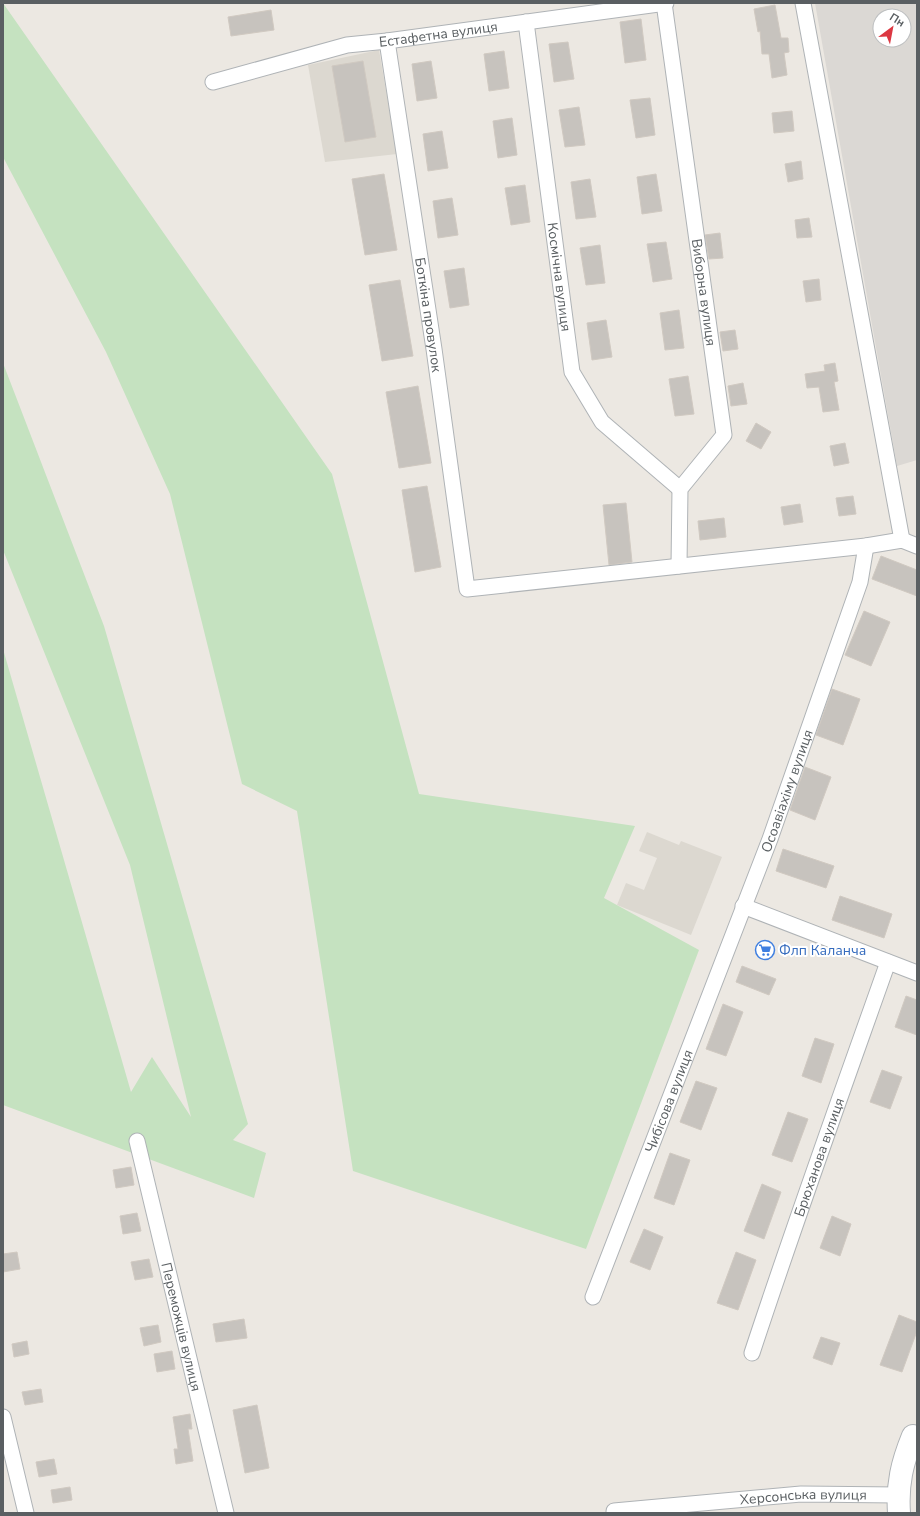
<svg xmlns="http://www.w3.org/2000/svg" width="920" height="1516" font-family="'Nunito Sans',sans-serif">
<rect width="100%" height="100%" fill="#ece8e2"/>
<path fill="#dbd8d4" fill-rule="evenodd" d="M 815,3 L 917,3 L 917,460 L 897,466 ZM 880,16 L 904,16 L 904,40 L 880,40 Z"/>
<g fill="#dcd8d0">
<polygon points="379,50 397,154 325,162 308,65"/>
<polygon points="647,832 679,845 681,841 722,857 691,935 617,905 626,883 644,890 657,858 639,851"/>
</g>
<g fill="#c5e2c0">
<polygon points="3,3 332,474 419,794 635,826 604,898 699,950 586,1249 353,1171 297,811 242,784 170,494 106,352 3,157"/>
<polygon points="3,363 104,626 248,1124 233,1140 266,1153 254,1198 3,1105 3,649 131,1092 152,1057 191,1117 130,865 3,550"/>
</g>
<g fill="#c7c3be" stroke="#d0c9c1">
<polygon points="775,5 781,38 788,38 789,52 784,53 787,75 772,78 769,54 762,54 760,31 758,32 754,9"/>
<polygon points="271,10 274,30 231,36 228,17"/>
<polygon points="641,19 646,60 625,63 620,22"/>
<polygon points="568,42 574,79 554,82 549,44"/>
<polygon points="504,51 509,88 489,91 484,54"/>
<polygon points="363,61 376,137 345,142 332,66"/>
<polygon points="431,61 437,98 417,101 412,64"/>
<polygon points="650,98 655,135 636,138 630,100"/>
<polygon points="579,107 585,145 565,147 559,110"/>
<polygon points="792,111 794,131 774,133 772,113"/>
<polygon points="512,118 517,155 498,158 493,121"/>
<polygon points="442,131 448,168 428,171 423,134"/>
<polygon points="801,161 803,179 788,182 785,164"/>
<polygon points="384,174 397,250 365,255 352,179"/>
<polygon points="656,174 662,211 642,214 637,177"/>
<polygon points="590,179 596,217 576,219 571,182"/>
<polygon points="525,185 530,222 511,225 505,188"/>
<polygon points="452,198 458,235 438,238 433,201"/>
<polygon points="809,218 812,237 797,238 795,220"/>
<polygon points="720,233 723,258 709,259 705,235"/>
<polygon points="666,242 672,279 653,282 647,244"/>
<polygon points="600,245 605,283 586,285 580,248"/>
<polygon points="464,268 469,305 450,308 444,271"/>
<polygon points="819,279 821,300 806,302 803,281"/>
<polygon points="400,280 413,356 382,361 369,285"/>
<polygon points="679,310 684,348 665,350 660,313"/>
<polygon points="606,320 612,357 592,360 587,323"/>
<polygon points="735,330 738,349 723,351 720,332"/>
<polygon points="835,363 838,381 834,382 839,410 823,412 819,387 807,388 805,374 825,371 824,365"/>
<polygon points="688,376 694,414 675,416 669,379"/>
<polygon points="743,383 747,404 731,406 728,386"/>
<polygon points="418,386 431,463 399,468 386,392"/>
<polygon points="756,423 771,432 761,449 746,441"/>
<polygon points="845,443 849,463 834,466 830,446"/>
<polygon points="427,486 441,567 415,572 402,490"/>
<polygon points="853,496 856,514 839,516 836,498"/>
<polygon points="626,503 632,562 609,565 603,505"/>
<polygon points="800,504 803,522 784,525 781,507"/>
<polygon points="724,518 726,537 700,540 698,521"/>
<polygon points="881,556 917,570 917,596 872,579"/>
<polygon points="864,611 890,622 871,666 845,655"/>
<polygon points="832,689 860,699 843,745 816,735"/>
<polygon points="805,767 831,777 815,820 790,810"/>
<polygon points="783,849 834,866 826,888 776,871"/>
<polygon points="840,896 892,914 884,938 832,920"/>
<polygon points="742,966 776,979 769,995 736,982"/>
<polygon points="906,996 917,1000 917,1035 895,1027"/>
<polygon points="723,1004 743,1012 726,1056 706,1049"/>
<polygon points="815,1038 834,1044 821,1083 802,1076"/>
<polygon points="882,1070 902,1077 890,1109 870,1102"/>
<polygon points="696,1081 717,1088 701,1130 680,1122"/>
<polygon points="788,1112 808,1119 792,1162 772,1155"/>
<polygon points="670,1153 690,1160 674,1205 654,1198"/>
<polygon points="131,1167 134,1185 116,1188 113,1170"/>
<polygon points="762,1184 781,1192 764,1239 744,1231"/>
<polygon points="137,1213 141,1231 123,1234 120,1216"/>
<polygon points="832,1216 851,1224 840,1256 820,1248"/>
<polygon points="644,1229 663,1237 650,1270 630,1262"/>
<polygon points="17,1252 20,1269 3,1272 3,1254"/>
<polygon points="736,1252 756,1260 738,1310 717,1303"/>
<polygon points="149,1259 153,1277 135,1280 131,1262"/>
<polygon points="899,1315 917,1322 917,1331 902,1372 880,1365"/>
<polygon points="244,1319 247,1338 216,1342 213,1324"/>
<polygon points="158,1325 161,1342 144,1346 140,1328"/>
<polygon points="821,1337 840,1343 832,1365 813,1358"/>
<polygon points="27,1341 29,1354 14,1357 12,1344"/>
<polygon points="172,1351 175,1369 157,1372 154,1354"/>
<polygon points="41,1389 43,1402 25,1405 22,1392"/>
<polygon points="257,1405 269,1468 245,1473 233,1410"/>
<polygon points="190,1414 192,1429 188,1429 193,1461 176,1464 174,1449 178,1449 173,1417"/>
<polygon points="54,1459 57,1474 39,1477 36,1462"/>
<polygon points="70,1487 72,1500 53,1503 51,1490"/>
</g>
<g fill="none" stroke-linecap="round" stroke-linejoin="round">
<defs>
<g id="street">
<path id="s1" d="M 664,3 L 724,435 L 680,489 L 679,566"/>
<polyline points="803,3 902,540"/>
<path id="s2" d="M 526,22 L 572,372 L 602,422 L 680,489"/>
<path id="s3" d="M 387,41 L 434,349 L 467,589 L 866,546 L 902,540 L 917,546"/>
<path id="s4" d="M 213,82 L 347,45 L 387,41 L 666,3"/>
<polyline points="743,906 917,973"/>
<path id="s5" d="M 137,1141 L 226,1513"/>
<path id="s6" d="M 593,1297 L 770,839 L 860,582 L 866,546"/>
<path id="s7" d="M 752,1353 C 795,1222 842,1092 888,962"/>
<polyline points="3,1417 26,1513"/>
<path id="s8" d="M 614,1511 L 801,1494 L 898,1495"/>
</g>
<path id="secondary" d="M 899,1513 C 897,1484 902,1463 913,1436 L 917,1438"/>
</defs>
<use href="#street" stroke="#afb3b6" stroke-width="17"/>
<use href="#secondary" stroke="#afb3b6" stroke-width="24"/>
<use href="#street" stroke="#fff" stroke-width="15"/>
<use href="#secondary" stroke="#fff" stroke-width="22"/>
</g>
<defs>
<symbol id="supermarket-ring" viewBox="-11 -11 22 22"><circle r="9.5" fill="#fff" stroke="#3f7fe0" stroke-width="1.5"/><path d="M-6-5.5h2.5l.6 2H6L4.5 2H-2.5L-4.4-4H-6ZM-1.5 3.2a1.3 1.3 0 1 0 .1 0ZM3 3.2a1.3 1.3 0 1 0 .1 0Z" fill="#3f7fe0"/></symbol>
</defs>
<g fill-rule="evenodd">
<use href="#supermarket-ring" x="754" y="939" width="22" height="22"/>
</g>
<g text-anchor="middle" stroke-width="4" stroke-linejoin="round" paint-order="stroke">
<g font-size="14" fill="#5a5f62" stroke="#fff">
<text dy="5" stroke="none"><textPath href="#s4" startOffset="231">Естафетна вулиця</textPath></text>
<text dy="5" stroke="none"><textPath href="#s2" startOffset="257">Космічна вулиця</textPath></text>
<text dy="5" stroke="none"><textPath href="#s1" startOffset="292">Виборна вулиця</textPath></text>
<text dy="5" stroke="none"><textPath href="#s3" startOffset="277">Боткіна провулок</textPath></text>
<text dy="5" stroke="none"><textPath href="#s6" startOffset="542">Осоавіахіму вулиця</textPath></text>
<text dy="5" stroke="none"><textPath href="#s6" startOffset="210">Чибісова вулиця</textPath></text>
<text dy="5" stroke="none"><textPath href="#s7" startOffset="207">Брюханова вулиця</textPath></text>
<text dy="5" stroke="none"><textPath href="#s5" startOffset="191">Переможців вулиця</textPath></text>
<text dy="5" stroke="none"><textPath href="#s8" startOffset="190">Херсонська вулиця</textPath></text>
</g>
<g font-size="14" fill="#366cbe" stroke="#fff" text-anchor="start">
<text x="779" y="955">Флп Каланча</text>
</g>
</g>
<rect width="920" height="1516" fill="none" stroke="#5a5f62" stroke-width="8"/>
<g transform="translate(892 28) rotate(32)"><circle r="19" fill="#ffffff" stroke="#bdbfc0"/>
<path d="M0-3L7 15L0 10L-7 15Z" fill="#dc3842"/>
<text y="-6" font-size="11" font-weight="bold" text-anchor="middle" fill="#5a5f62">Пн</text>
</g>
</svg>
